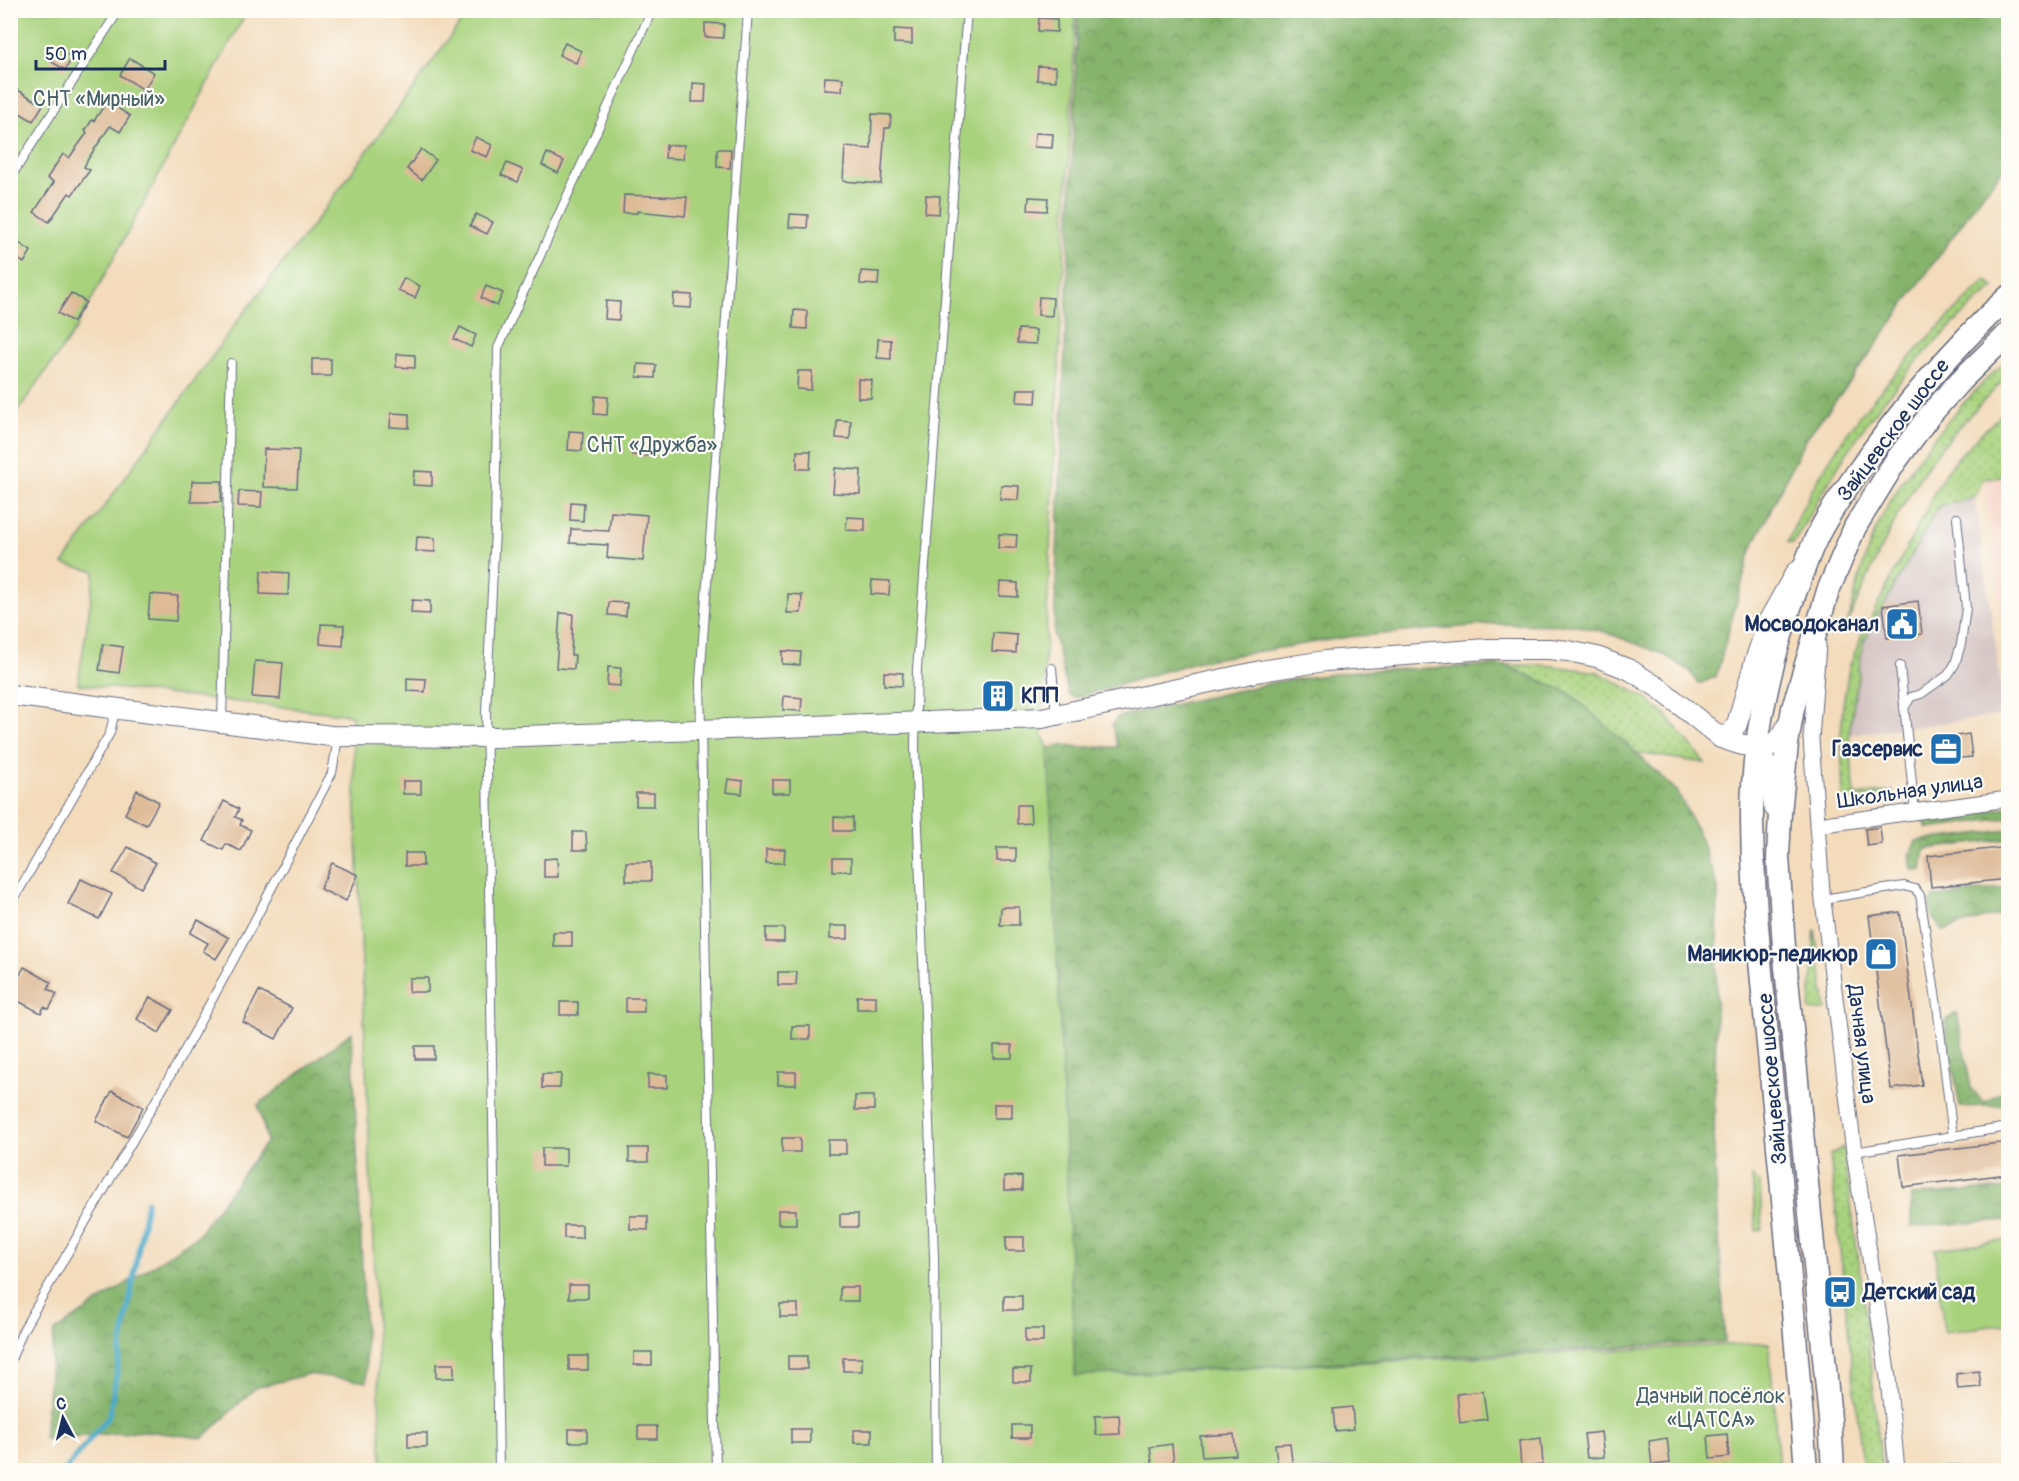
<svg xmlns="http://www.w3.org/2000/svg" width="2019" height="1481" font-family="Pangolin,sans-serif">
<defs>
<pattern id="grass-dots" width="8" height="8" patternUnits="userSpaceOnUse" patternTransform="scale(1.5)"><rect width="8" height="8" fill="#a9d27d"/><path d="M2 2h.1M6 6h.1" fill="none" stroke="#89ab6a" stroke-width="1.8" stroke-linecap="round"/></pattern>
<pattern id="forest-crowns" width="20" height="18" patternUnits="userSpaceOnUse" patternTransform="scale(1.5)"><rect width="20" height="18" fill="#86b46c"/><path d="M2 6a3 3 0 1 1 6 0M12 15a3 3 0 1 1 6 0" fill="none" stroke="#6d935c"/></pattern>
</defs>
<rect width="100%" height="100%" fill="#fdfcf7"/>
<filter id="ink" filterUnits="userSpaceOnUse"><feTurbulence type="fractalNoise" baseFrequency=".0167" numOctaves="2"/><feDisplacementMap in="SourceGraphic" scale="12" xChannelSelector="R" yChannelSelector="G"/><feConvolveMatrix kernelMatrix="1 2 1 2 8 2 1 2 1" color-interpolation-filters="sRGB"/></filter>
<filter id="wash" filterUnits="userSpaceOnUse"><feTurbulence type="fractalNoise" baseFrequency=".008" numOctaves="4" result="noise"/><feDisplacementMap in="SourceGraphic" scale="24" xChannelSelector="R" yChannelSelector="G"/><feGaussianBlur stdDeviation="1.35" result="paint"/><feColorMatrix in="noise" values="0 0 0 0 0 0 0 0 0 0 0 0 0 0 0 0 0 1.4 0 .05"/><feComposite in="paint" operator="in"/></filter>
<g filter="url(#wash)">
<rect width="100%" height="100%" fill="#f3dbbb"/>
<polygon fill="#f6d1c5" points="2008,477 2008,679 1985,480"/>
<polygon fill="#d1bfbf" points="1975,498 2005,715 1849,735 1863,643 1939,506"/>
<g fill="url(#grass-dots)" stroke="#62806e" stroke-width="1.5">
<path d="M 1987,280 L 1994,287 C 1941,333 1891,386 1852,445 C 1831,477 1812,511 1793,544 L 1788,542 C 1827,438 1908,355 1987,280 Z"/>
<path d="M 2008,359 L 2008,376 C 1980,405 1949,434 1926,468 C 1893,517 1871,571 1847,624 C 1855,597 1861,567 1871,541 C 1899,473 1955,407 2008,359 Z"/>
<path d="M 2008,408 L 2008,476 L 1983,479 L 1975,498 L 1939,506 L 1863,643 L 1849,735 L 1855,795 L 1893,791 L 1893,794 L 1843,800 L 1841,735 L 1843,705 L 1849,668 L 1861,637 L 1931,500 C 1946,462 1980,435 2008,408 Z"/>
<polygon points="1504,665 1545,665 1598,672 1646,698 1666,715 1705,763 1636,753 1569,693"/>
<polygon points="1815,929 1826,1010 1810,1011 1814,939"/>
<polygon points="1843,1147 1863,1292 1882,1470 1863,1470 1830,1155"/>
<polygon points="1752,1177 1760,1183 1762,1230 1756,1231"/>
</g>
<g fill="url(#forest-crowns)" stroke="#507265" stroke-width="1.5">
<polygon points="1078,11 2008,11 2008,164 1979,199 1845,389 1807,437 1751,550 1716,677 1698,684 1690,671 1663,654 1605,632 1574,625 1495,624 1348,637 1199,661 1075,698 1069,696 1054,635"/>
<path d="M 1504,665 L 1569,693 L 1609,728 L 1677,791 L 1700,837 L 1718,888 L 1714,1148 L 1725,1342 L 1075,1376 L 1048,748 C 1061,744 1069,746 1082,747 C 1094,747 1106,747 1118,747 L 1112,725 L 1118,717 L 1276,682 L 1355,671 Z"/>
<polygon points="2008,807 2008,818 1927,828 1923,820 1933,817"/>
<polygon points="2008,830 2008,839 1925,849 1922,870 1912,870 1910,854 1916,841"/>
<polygon points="2008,887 2008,914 1983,918 1943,931 1932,917 1929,902 1936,897"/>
<polygon points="1957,1013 1971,1088 1984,1103 2008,1088 2008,1105 1960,1107 1946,1031 1946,1020"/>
<polygon points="352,1032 367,1382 308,1374 255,1388 203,1438 145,1431 44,1439 54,1332 197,1236 267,1141 258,1105"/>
<polygon points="2008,1188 2008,1220 1911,1227 1911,1195"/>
</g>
<g fill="#a9d27d" stroke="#62806e" stroke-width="1.5">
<polygon points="11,11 247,11 74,332 11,420"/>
<polygon points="469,11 1076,11 1042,718 1043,736 1048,748 1075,1376 1769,1343 1779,1470 382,1470 352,715 78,684 95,571 63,564 237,322 322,213"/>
<polygon points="2008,1240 2008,1324 1944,1332 1935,1249"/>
</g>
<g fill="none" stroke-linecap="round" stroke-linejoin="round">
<polyline stroke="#4baaca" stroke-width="5" points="65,1470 109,1416 147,1201"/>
</g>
<g id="blocks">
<g fill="#deba97">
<polygon points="1039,18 1057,19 1057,32 1038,31"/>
<polygon points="705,23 724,24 723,38 705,37"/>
<polygon points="894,29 912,30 912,44 894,43"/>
<polygon points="565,43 581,51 576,63 559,55"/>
<polygon points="57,48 72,58 65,70 49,60"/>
<polygon points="130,58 154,73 144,90 120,75"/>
<polygon points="1038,66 1056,67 1056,81 1037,80"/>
<polygon points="825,77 843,78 842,91 824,90"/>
<polygon points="693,83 706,84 705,102 692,102"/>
<polygon points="18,90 43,105 33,121 10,107 10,102"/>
<polygon points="107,101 130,116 120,132 110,126 88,159 84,167 90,170 72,195 69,193 49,222 34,212 54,182 47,178 63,154 69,158 87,133 85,131 92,120 94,121"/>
<polygon points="872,114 891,115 890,128 885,128 881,184 843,181 845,147 871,149"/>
<polygon points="1035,133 1053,134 1052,148 1034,147"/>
<polygon points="476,137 492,145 487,157 470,150"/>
<polygon points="666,145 684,145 683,159 665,158"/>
<polygon points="421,149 436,160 422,180 407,169"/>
<polygon points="717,149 731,149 730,168 717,167"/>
<polygon points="547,153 564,161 558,173 542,165"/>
<polygon points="507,163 523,170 518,182 501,175"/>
<polygon points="624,195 687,197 685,216 637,211 637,213 623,213"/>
<polygon points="926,195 940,196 939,214 925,213"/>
<polygon points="1029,197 1048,198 1047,211 1028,210"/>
<polygon points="476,214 493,222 487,234 470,226"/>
<polygon points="790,214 808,215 807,228 789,227"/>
<polygon points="16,241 31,251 24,263 10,254 10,249"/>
<polygon points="861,271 879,272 878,285 860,284"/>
<polygon points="404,278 420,286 415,298 398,290"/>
<polygon points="486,286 503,293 497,306 481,298"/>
<polygon points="71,293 86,302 73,322 58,313"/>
<polygon points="674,294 692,295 691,308 673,307"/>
<polygon points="1039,297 1053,298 1052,316 1038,315"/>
<polygon points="606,301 620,302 619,320 605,319"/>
<polygon points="794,310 807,311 807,329 793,328"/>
<polygon points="460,327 476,335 471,347 454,339"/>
<polygon points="1018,329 1036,330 1036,344 1017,343"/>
<polygon points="878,339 891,340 891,359 877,358"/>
<polygon points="397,354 415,355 415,368 396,367"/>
<rect x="312" y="359" width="19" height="17"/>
<polygon points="638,364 656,365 655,378 637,377"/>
<polygon points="798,371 812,371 811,390 797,389"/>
<polygon points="858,379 872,380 871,398 858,398"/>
<polygon points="1018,389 1037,389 1036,403 1017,402"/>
<polygon points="595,396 608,397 607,415 594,414"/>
<polygon points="391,413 409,414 409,428 390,427"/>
<polygon points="837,420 851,421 850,439 836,438"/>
<polygon points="569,431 583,432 582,451 568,450"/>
<polygon points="633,442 651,443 650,456 632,455"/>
<polygon points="264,449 299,450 297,488 263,487"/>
<polygon points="797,451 811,451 810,469 797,469"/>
<polygon points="835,468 861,470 860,494 833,493"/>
<polygon points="414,471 432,472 432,486 413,485"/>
<polygon points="192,481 222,481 221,502 191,502"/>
<polygon points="1001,485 1019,486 1018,500 1000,499"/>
<polygon points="239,491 262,492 261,507 238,506"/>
<polygon points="571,502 584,503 583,521 570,520"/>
<polygon points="611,512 647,515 643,561 607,558 608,545 570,543 571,529 609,531"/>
<polygon points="847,517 865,518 865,531 846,530"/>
<polygon points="999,534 1017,535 1016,548 998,548"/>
<polygon points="417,537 435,538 435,552 416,551"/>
<polygon points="261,571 289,573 288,595 260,594"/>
<polygon points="872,580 890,581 889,595 871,594"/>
<polygon points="1000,582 1018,583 1018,597 999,596"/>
<polygon points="150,594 178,596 176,621 148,619"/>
<polygon points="788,594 802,595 801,613 787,613"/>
<polygon points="412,600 430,601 430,614 411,613"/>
<polygon points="1918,601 1922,634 1887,638 1883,606"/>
<polygon points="609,602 627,603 626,616 608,615"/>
<polygon points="560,613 573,614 571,655 575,655 574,669 556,668"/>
<polygon points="321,624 344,625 343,646 320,644"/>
<polygon points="993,633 1017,635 1016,653 992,652"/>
<polygon points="103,644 123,647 119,673 99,670"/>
<polygon points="782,651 801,652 800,665 782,664"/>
<polygon points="255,661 283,663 280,699 252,697"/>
<polygon points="608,667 621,668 620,686 607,685"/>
<polygon points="884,672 903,673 902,686 884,685"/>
<polygon points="407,678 426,679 425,692 407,691"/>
<polygon points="1009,688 1010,702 988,704 987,689"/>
<polygon points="784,696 802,698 801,711 783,710"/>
<polygon points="1969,734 1972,757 1937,760 1934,742 1949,740 1949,737"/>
<polygon points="728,779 743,781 742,794 726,792"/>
<rect x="772" y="780" width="18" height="13"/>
<rect x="403" y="781" width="18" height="13"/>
<polygon points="137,790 159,802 146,825 125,814"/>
<rect x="636" y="793" width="18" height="13"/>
<polygon points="224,801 239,809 235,817 242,820 240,825 251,830 241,851 226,844 223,850 204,841"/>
<polygon points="1017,805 1030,805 1031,823 1017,824"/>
<polygon points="834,817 853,818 853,831 834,831"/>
<polygon points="1880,827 1882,844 1867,846 1865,829"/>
<polygon points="573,832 586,832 587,850 573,850"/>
<polygon points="128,847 156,863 141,888 113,873"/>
<polygon points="2008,847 2008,879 1931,887 1928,856"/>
<rect x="997" y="848" width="19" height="13"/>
<polygon points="766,849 785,849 784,863 766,863"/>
<rect x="405" y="853" width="18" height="13"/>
<polygon points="557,858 558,877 544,877 544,859"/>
<rect x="833" y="858" width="18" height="13"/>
<rect x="626" y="862" width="25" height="19"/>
<polygon points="332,863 358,875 346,901 320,889"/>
<polygon points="81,879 112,894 99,919 68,904"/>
<polygon points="1001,907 1019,907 1019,925 1000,925"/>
<polygon points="1900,912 1922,1085 1891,1089 1869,916"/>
<polygon points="198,920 229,938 216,959 203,951 208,943 190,933"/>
<rect x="830" y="926" width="18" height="13"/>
<rect x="766" y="928" width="18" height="14"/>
<rect x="553" y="932" width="19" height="14"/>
<polygon points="24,967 51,982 48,989 57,994 49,1009 44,1007 41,1013 10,997 10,993"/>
<polygon points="778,972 797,972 796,985 778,985"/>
<rect x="409" y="978" width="19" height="14"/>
<polygon points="259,991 292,1008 276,1039 243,1022"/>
<rect x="857" y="996" width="19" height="13"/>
<polygon points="150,997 173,1010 159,1033 137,1019"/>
<rect x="626" y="998" width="18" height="14"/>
<rect x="560" y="1002" width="18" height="13"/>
<rect x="792" y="1026" width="18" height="13"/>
<rect x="994" y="1045" width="18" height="13"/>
<rect x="415" y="1046" width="19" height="13"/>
<rect x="778" y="1072" width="18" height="13"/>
<polygon points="542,1074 561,1074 560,1088 542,1088"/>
<polygon points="648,1074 667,1075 667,1088 648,1088"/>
<polygon points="112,1091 143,1107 127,1137 96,1121"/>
<rect x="855" y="1096" width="19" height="14"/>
<rect x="994" y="1104" width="18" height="14"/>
<rect x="782" y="1138" width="18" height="14"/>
<rect x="828" y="1140" width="18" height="14"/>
<polygon points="2008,1142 2008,1174 1903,1187 1899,1155"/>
<rect x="542" y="1148" width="24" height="18"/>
<rect x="629" y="1148" width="19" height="14"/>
<polygon points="1022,1176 1022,1190 1004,1190 1004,1177"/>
<rect x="778" y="1210" width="18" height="14"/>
<rect x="840" y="1214" width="18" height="13"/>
<polygon points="630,1216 648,1216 648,1230 630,1229"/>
<rect x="564" y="1225" width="18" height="13"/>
<rect x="1006" y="1237" width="18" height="14"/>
<rect x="569" y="1285" width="19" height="13"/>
<rect x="840" y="1287" width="18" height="14"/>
<rect x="1004" y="1296" width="18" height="14"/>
<rect x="780" y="1304" width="18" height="13"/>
<rect x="1025" y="1329" width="18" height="13"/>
<rect x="634" y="1352" width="18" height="13"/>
<rect x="569" y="1356" width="19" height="14"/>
<rect x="788" y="1356" width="19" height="13"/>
<rect x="843" y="1358" width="19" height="13"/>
<rect x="436" y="1364" width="18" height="14"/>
<rect x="1013" y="1369" width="18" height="13"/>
<polygon points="1979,1371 1981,1387 1958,1389 1956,1374"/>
<polygon points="1483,1391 1487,1419 1460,1423 1457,1394"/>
<polygon points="1352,1407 1354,1429 1335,1431 1333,1409"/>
<polygon points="1119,1415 1120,1434 1096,1435 1095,1416"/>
<rect x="1012" y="1425" width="18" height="13"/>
<rect x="638" y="1426" width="19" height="13"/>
<rect x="569" y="1429" width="18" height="13"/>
<rect x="791" y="1429" width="19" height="14"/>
<rect x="854" y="1430" width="18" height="13"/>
<polygon points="1601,1432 1604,1457 1587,1458 1584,1434"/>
<rect x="408" y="1433" width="19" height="14"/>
<polygon points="1234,1434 1236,1455 1202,1457 1200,1436"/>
<polygon points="1727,1434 1729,1457 1710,1459 1708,1436"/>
<polygon points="1541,1438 1543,1465 1521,1467 1519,1441"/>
<polygon points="1667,1438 1670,1463 1652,1465 1649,1441"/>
<polygon points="1290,1443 1293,1470 1278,1470 1275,1444"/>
<polygon points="1172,1444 1174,1468 1153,1470 1150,1447"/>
</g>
</g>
</g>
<g filter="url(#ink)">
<use href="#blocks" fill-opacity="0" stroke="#676b7f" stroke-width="1.5"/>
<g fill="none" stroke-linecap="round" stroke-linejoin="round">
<defs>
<g id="service">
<polyline points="10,178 119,10"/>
<polyline points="1900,666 1915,813"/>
<polyline points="1052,668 1056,715"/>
<polyline points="1904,708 1911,697 1921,694 1948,675 1955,664 1961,644 1966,608 1957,518"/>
<polyline points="222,721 231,363"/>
<polyline points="1823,899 1904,886 1915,889 1920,895 1937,1006 1953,1137"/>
<polyline points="10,906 110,733 115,711"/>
<polyline points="1854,1152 2008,1127"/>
<polyline points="10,1362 23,1330 181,1057 247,935 332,773 338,738"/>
<polyline points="499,1470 486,711 495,530 498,348 652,10"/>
<polyline points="716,1470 700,681 748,10"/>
<polyline points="936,1470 934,1256 915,747 917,669 967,10"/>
<polyline points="1924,1470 2008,1468"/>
</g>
<g id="minor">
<polyline points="1818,645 1811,739 1822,892 1854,1152 1888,1378 1897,1470"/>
<polyline points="1817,825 2008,799"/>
</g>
<g id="tertiary">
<path d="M 10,695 L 331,736 L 494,737 L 1042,718 L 1261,671 L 1325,661 L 1487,649 L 1549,649 L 1568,651 L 1597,657 L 1630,670 L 1659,688 L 1721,738 C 1749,747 1776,759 1788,723"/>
<polyline points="1721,738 1731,733 1737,724 1755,661 1769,620 1796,572"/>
<path d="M 1756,748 C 1772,766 1772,785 1774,807"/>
</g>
<g id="secondary">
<path d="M 1806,1470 C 1796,1339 1784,1207 1771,1075 C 1763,990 1752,897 1752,811 C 1753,735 1770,662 1796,590 C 1802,575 1807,558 1814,543 C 1825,518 1842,495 1857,473 C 1901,409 1951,350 2008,297"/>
<polyline points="1833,1470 1830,1419 1784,947 1778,857 1780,813 1787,744 1793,708 1828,591 1855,527 1895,462 1929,416 1960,381 2008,334"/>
</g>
</defs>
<use href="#service" stroke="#676b7f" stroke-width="10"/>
<use href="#minor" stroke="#676b7f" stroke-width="17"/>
<use href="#tertiary" stroke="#676b7f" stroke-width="22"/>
<use href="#secondary" stroke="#676b7f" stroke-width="25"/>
<use href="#service" stroke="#fff" stroke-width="8"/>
<use href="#minor" stroke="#fff" stroke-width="15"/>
<use href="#tertiary" stroke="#fff" stroke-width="20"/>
<use href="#secondary" stroke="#fff" stroke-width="22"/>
</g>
</g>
<defs>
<symbol id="civic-square" viewBox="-11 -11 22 22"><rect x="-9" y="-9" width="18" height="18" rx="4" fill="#1f6fb2" stroke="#fdfcf7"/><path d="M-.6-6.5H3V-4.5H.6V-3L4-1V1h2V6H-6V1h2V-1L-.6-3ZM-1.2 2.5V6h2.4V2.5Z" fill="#fff"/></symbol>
<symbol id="building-square" viewBox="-11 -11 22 22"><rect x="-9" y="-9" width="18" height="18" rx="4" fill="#1f6fb2" stroke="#fdfcf7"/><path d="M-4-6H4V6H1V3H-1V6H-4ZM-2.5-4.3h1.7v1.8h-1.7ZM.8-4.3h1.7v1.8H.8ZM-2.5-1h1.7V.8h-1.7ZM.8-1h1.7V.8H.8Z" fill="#fff"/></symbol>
<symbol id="office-square" viewBox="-11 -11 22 22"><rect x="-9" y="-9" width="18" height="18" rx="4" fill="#1f6fb2" stroke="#fdfcf7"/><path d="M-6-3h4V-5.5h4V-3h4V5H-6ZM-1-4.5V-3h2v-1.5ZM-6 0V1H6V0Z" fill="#fff"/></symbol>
<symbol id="shop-square" viewBox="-11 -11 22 22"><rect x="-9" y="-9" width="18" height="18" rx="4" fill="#1f6fb2" stroke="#fdfcf7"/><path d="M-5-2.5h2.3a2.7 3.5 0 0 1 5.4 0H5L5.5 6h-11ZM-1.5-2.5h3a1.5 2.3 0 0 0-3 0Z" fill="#fff"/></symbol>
<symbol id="bus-square" viewBox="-11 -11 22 22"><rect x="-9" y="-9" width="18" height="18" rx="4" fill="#1f6fb2" stroke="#fdfcf7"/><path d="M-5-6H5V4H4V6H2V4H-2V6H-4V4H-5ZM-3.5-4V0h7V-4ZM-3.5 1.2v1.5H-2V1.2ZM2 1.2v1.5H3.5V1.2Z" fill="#fff"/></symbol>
</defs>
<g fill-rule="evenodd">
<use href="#civic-square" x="1883" y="605" width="38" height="38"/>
<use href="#building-square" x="979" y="677" width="38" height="38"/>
<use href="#office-square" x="1927" y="730" width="38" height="38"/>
<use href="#shop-square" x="1862" y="935" width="38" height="38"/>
<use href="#bus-square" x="1821" y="1273" width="38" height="38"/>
</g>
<g text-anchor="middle" stroke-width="4.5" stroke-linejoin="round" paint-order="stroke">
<g font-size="21" fill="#466067" stroke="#fdfcf7">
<text x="99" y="106">СНТ «Мирный»</text>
<text x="652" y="452">СНТ «Дружба»</text>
<text x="1711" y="1403">Дачный посёлок<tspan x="1711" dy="24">«ЦАТСА»</tspan></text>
</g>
<g font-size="21" fill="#1b2f5e" stroke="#fdfcf7">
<text transform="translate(1893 430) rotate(-53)" y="7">Зайцевское шоссе</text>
<text transform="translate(1910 791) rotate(-8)" y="7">Школьная улица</text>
<text transform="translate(1862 1044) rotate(83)" y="7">Дачная улица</text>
<text transform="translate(1772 1079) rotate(-95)" y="7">Зайцевское шоссе</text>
</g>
<g font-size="21" font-weight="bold" fill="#1b2f5e" stroke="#fdfcf7" text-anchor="end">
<text x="1879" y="631">Мосводоканал</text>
<text x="1021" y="703" text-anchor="start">КПП</text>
<text x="1923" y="756">Газсервис</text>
<text x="1858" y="961">Маникюр-педикюр</text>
<text x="1863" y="1299" text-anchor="start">Детский сад</text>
</g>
</g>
<rect width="2019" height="1481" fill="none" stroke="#fdfcf7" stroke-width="36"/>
<g transform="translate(63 1418) rotate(353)" stroke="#fdfcf7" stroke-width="4.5" paint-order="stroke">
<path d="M0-4.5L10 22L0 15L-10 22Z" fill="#1b2f5e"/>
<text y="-9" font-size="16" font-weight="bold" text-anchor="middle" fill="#1b2f5e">С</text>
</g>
<path d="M36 60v9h129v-9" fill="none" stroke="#1b2f5e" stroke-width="3"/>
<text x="45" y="60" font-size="18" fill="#1b2f5e" stroke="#fdfcf7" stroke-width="4.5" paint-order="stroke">50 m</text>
</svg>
